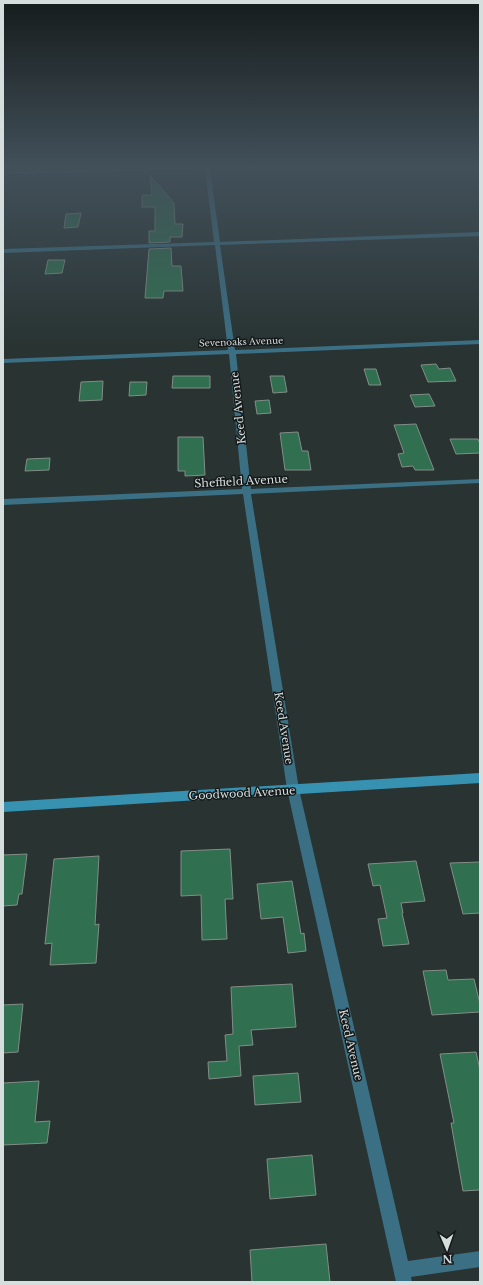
<svg xmlns="http://www.w3.org/2000/svg" width="483" height="1285" font-family="'Libre Baskerville',serif">
<rect width="100%" height="100%" fill="#283332"/>
<g fill="#307050" stroke="#838d87">
<polygon points="150,175 174,203 175,224 183,224 182,237 170,237 170,242 149,243 149,231 155,231 155,207 142,207 142,195 152,195"/>
<polygon points="81,213 78,227 64,228 66,214"/>
<polygon points="171,248 172,266 181,266 183,291 164,291 163,298 145,298 149,249"/>
<polygon points="48,260 65,260 62,273 45,274"/>
<polygon points="436,364 439,369 450,368 456,381 428,382 421,365"/>
<polygon points="364,369 376,369 381,385 369,385"/>
<polygon points="173,376 210,376 210,388 172,388"/>
<polygon points="270,376 284,376 287,392 273,393"/>
<polygon points="103,381 102,400 79,401 81,382"/>
<polygon points="130,382 147,382 146,395 129,396"/>
<polygon points="429,394 435,406 415,407 410,395"/>
<polygon points="269,400 271,413 257,414 255,401"/>
<polygon points="416,424 434,470 415,470 413,466 402,467 398,454 404,453 394,425"/>
<polygon points="298,432 302,451 308,451 311,470 285,470 280,433"/>
<polygon points="178,437 203,437 205,475 185,476 185,471 178,471"/>
<polygon points="450,439 478,439 480,444 480,453 456,454"/>
<polygon points="50,458 49,470 25,471 27,459"/>
<polygon points="230,849 233,899 225,899 227,939 202,940 201,895 181,896 181,851"/>
<polygon points="27,854 22,894 19,894 17,905 3,906 3,855"/>
<polygon points="99,856 95,925 99,924 96,963 50,965 52,943 45,944 54,859"/>
<polygon points="416,861 425,901 401,903 403,913 402,913 409,944 383,946 378,919 387,918 380,885 373,886 368,864"/>
<polygon points="480,862 480,913 463,914 450,863"/>
<polygon points="292,881 301,934 304,933 306,951 288,953 283,917 261,919 257,884"/>
<polygon points="446,970 448,980 474,979 480,1004 480,1012 432,1015 423,971"/>
<polygon points="292,984 296,1027 251,1030 253,1045 239,1046 241,1076 209,1079 208,1062 227,1061 225,1035 233,1034 231,987"/>
<polygon points="23,1004 18,1052 3,1053 3,1005"/>
<polygon points="476,1052 480,1070 480,1190 463,1191 451,1123 454,1123 440,1054"/>
<polygon points="298,1073 301,1102 255,1105 253,1076"/>
<polygon points="39,1081 35,1122 50,1121 47,1143 3,1145 3,1083"/>
<polygon points="312,1155 316,1195 270,1199 267,1159"/>
<polygon points="326,1244 330,1282 252,1282 250,1250"/>
</g>
<g fill="none" stroke-linecap="round" stroke-linejoin="round">
<polygon fill="#3b6f84" fill-rule="evenodd" points="169,167 228,167 210,169 220,242 480,232 480,236 220,245 235,350 480,340 480,344 236,354 251,489 480,479 480,483 251,494 299,789 408,1261 480,1251 480,1267 411,1277 412,1282 396,1282 287,789 243,494 3,505 3,499 242,489 229,354 3,363 3,359 228,350 215,245 3,253 3,249 214,242 205,169 3,174 3,172"/>
<polygon fill="#3792b2" fill-rule="evenodd" points="480,773 480,783 3,812 3,802"/>
</g>
<linearGradient id="sky" x2="0" y2="1"><stop stop-color="#161c1c"/><stop offset="0.48" stop-color="#42505a"/><stop offset="1" stop-color="#42505a" stop-opacity="0"/></linearGradient>
<rect width="483" height="347" fill="url(#sky)"/>
<g text-anchor="middle" stroke-width="3" stroke-linejoin="round" paint-order="stroke">
<g font-size="9" fill="#d6dddd" stroke="#151919">
<text transform="translate(241 342) rotate(-2)" y="3">Sevenoaks Avenue</text>
</g>
<g font-size="11" fill="#d6dddd" stroke="#151919">
<text transform="translate(238 408) rotate(-96)" y="4">Keed Avenue</text>
<text transform="translate(241 481) rotate(-3)" y="4">Sheffield Avenue</text>
<text transform="translate(284 728) rotate(81)" y="4">Keed Avenue</text>
<text transform="translate(242 793) rotate(-3)" y="4">Goodwood Avenue</text>
<text transform="translate(351 1045) rotate(77)" y="4">Keed Avenue</text>
</g>
</g>
<rect width="483" height="1285" fill="none" stroke="#d6dddd" stroke-width="8"/>
<g transform="translate(447 1249) rotate(178)" stroke="#151919" stroke-width="3" paint-order="stroke">
<path d="M0-3L7 15L0 10L-7 15Z" fill="#d6dddd"/>
<text y="-6" font-size="11" font-weight="bold" text-anchor="middle" fill="#d6dddd">N</text>
</g>
</svg>
